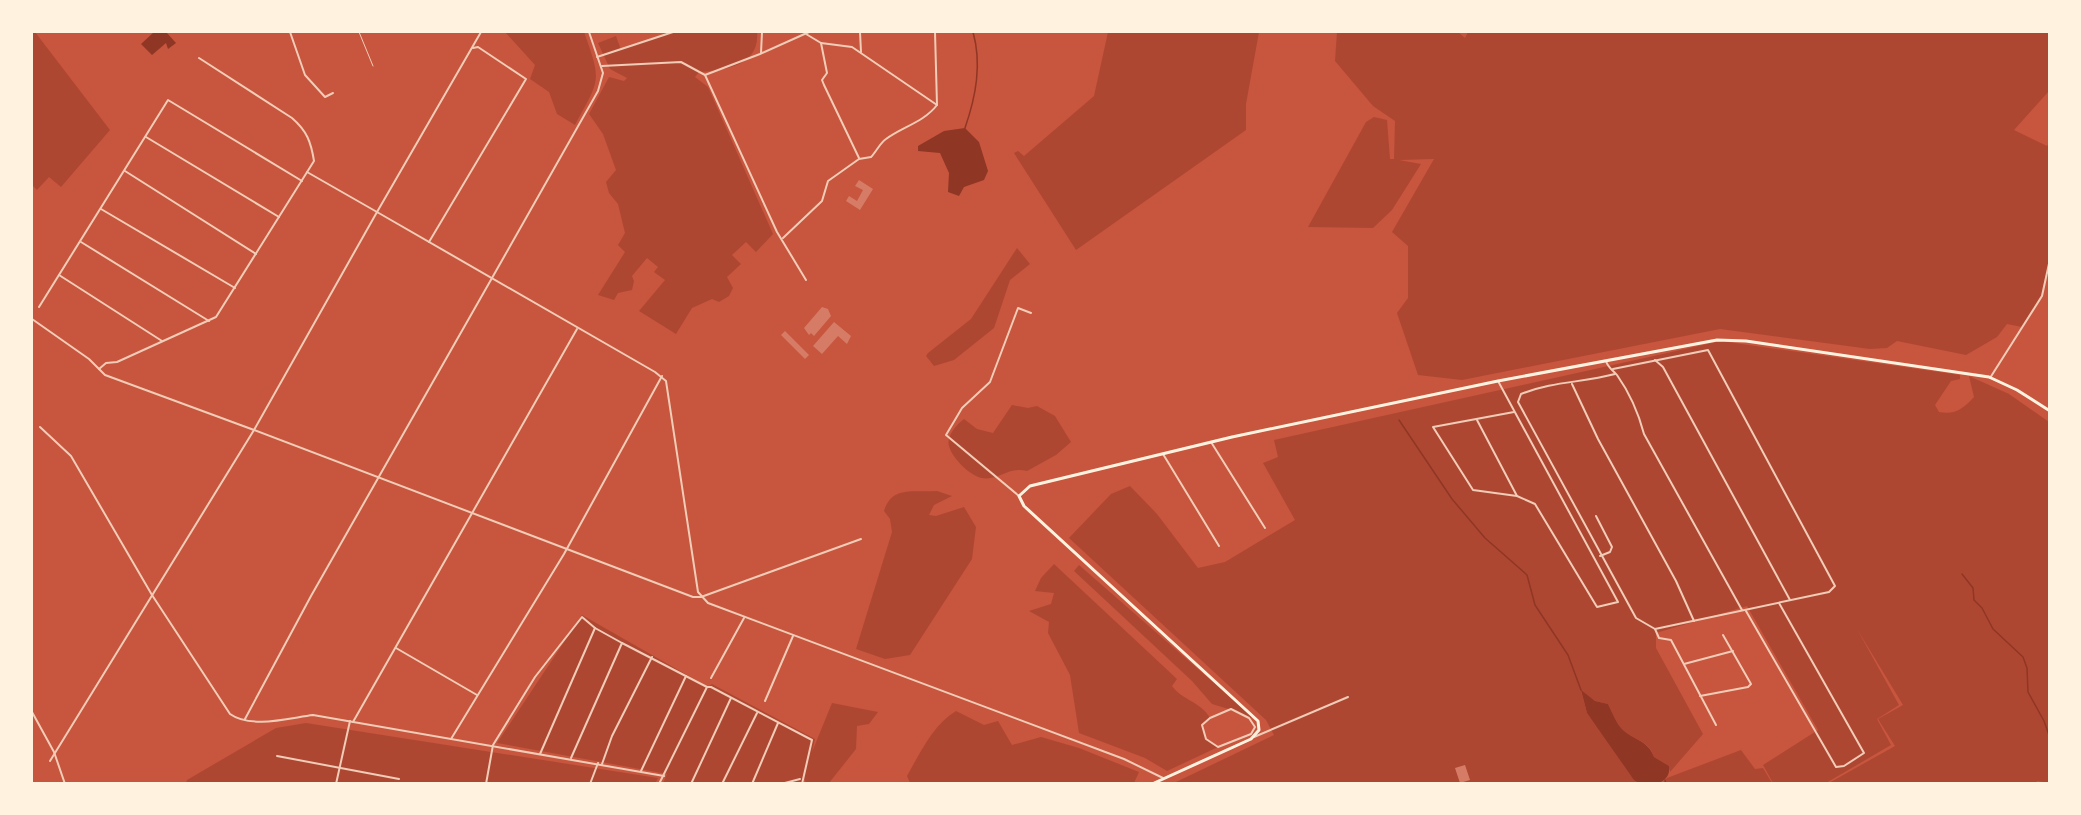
<svg xmlns="http://www.w3.org/2000/svg" width="2081" height="815" font-family="Bitter,serif">
<rect width="100%" height="100%" fill="#c8553d"/>
<g fill="#ae4732">
<polygon points="32,32 35,32 110,130 61,187 49,177 37,190 32,185"/>
<path d="M 505,32 L 584,32 C 602,82 600,79 575,125 L 557,114 L 549,92 L 530,79 L 535,65 Z"/>
<path d="M 669,32 L 757,32 C 760,66 725,70 699,72 L 695,77 L 708,87 L 773,234 L 756,252 L 746,242 L 732,255 L 741,264 L 727,277 L 733,288 L 729,296 L 719,302 L 712,299 L 692,308 L 676,334 L 639,311 L 665,280 L 654,272 L 658,267 L 647,258 L 632,276 L 634,281 L 632,290 L 618,293 L 614,300 L 598,295 L 625,252 L 618,245 L 625,233 L 618,204 L 609,193 L 606,182 L 616,170 L 603,134 L 589,114 L 609,77 L 624,81 L 627,78 L 610,69 L 598,43 L 616,36 L 621,50 Z"/>
<polygon points="1108,32 1259,32 1246,104 1246,130 1076,250 1014,153 1018,151 1024,156 1094,96"/>
<polygon points="1337,32 1458,32 1465,38 1468,32 2049,32 2049,91 2014,130 2047,146 2049,143 2049,261 2041,295 2022,327 2007,324 1997,337 1966,355 1897,341 1887,348 1870,349 1720,329 1462,380 1418,375 1397,313 1408,298 1408,246 1392,232 1434,159 1399,160 1421,164 1392,210 1373,228 1308,227 1366,122 1374,117 1387,120 1390,159 1394,159 1395,121 1373,106 1335,61"/>
<polygon points="1017,248 1030,264 1010,280 994,328 954,360 934,366 926,356 928,353 971,319"/>
<path d="M 1721,341 L 1960,375 L 1960,379 L 1951,381 L 1935,405 L 1939,412 C 1955,415 1963,409 1974,397 L 1969,376 L 2009,394 L 2049,422 L 2049,783 L 2037,781 L 2035,784 L 1829,783 L 1895,746 L 1878,719 L 1903,705 L 1857,629 L 1899,705 L 1877,719 L 1891,745 L 1826,783 L 1773,783 L 1763,765 L 1818,730 L 1747,606 L 1656,633 L 1656,648 L 1703,734 L 1670,772 L 1669,766 L 1654,757 C 1649,740 1633,740 1622,729 C 1616,723 1612,712 1608,704 L 1595,701 L 1581,691 L 1587,713 L 1639,783 L 1174,783 L 1274,735 L 1266,720 L 1069,538 L 1111,494 L 1130,486 L 1157,514 L 1198,568 L 1225,562 L 1295,520 L 1263,463 L 1278,457 L 1274,440 Z"/>
<path d="M 1012,405 L 1028,408 L 1037,406 L 1055,416 L 1071,442 L 1056,455 L 1027,471 C 1009,466 998,481 982,478 C 970,476 952,458 949,446 C 946,436 957,424 964,419 L 977,429 L 993,433 Z"/>
<path d="M 937,491 L 952,496 L 934,505 L 929,515 L 936,516 L 964,507 L 976,527 L 972,559 L 910,655 L 885,659 L 856,649 L 892,532 L 890,519 L 884,511 C 892,485 914,493 937,491 Z"/>
<path d="M 1054,564 L 1177,679 L 1172,686 C 1182,700 1201,702 1210,718 L 1202,725 L 1206,739 L 1218,747 L 1167,771 L 1145,758 L 1079,733 L 1070,675 L 1048,633 L 1049,622 L 1029,611 L 1051,604 L 1054,593 L 1035,591 L 1041,578 Z"/>
<polygon points="1079,565 1253,717 1249,718 1235,711 1212,704 1192,681 1074,571"/>
<polygon points="582,615 708,687 712,684 815,739 812,752 832,703 878,712 869,724 857,726 856,749 829,783 806,783 804,778 804,784 663,783 667,774 497,743"/>
<path d="M 956,711 L 984,725 L 998,721 L 1012,745 L 1041,737 L 1079,748 L 1139,772 L 1134,783 L 910,783 L 907,776 C 920,753 933,725 956,711 Z"/>
<polygon points="306,723 658,778 655,784 186,784 187,780 276,728"/>
<polygon points="1741,750 1755,769 1763,768 1772,783 1661,784 1667,778"/>
</g>
<g fill="#8f3625">
<polygon points="154,32 166,32 176,43 168,49 166,43 152,55 141,44"/>
<polygon points="965,128 979,142 988,171 984,180 964,187 959,196 948,192 949,173 940,153 918,151 918,146 944,131"/>
<path d="M 1581,690 L 1595,701 L 1608,704 C 1612,712 1616,723 1622,729 C 1633,740 1648,740 1654,757 L 1669,766 C 1672,785 1646,789 1634,780 L 1587,713 Z"/>
</g>
<g fill="none" stroke-linecap="round" stroke-linejoin="round">
<g stroke="#8f3625" stroke-width="1.5">
<path d="M 965,128 C 976,96 982,64 973,32"/>
<polyline points="1399,420 1452,499 1485,538 1527,575 1535,605 1568,655 1581,690"/>
<polyline points="1962,574 1973,588 1974,600 1982,608 1993,629 2023,657 2027,668 2028,692 2044,721 2050,738"/>
<polyline points="1665,780 1666,784"/>
</g>
</g>
<g fill="#d67c66">
<polygon points="859,180 873,189 860,210 846,201 849,196 857,201 863,190 855,186"/>
<polygon points="822,307 828,309 831,316 814,336 811,333 809,335 804,328"/>
<polygon points="834,322 851,336 847,344 838,336 822,354 813,346"/>
<polygon points="785,331 809,355 805,359 781,335"/>
<polygon points="1465,765 1470,780 1460,783 1455,768"/>
</g>
<g fill="none" stroke-linecap="round" stroke-linejoin="round">
<polyline stroke="#f1ccb7" stroke-width="1" points="359,32 373,66"/>
<g stroke="#f1ccb7" stroke-width="2">
<polyline points="290,32 305,75 325,97 333,93"/>
<polyline points="860,32 861,52"/>
<polyline points="806,34 821,43 852,47 937,105"/>
<polyline points="821,43 827,73 822,80 824,85 859,158"/>
<polyline points="761,53 762,32"/>
<polyline points="597,57 673,32"/>
<polyline points="602,66 681,62 705,75 777,232 806,280"/>
<polyline points="705,75 760,54 809,32"/>
<polyline points="146,137 279,217"/>
<polyline points="125,171 256,254"/>
<polyline points="307,172 377,212 481,32"/>
<polyline points="101,209 235,288"/>
<path d="M 783,238 L 822,201 L 828,181 L 859,159 L 871,157 C 876,152 880,143 886,139 C 902,127 924,122 937,105 L 935,32"/>
<polyline points="81,242 209,321"/>
<polyline points="429,242 526,79 478,47 473,48"/>
<polyline points="59,275 162,341"/>
<polyline points="39,307 168,100 302,181"/>
<polyline points="1655,360 1663,367 1790,600"/>
<path d="M 1606,361 C 1608,368 1613,370 1617,375 C 1629,392 1639,415 1644,434 L 1742,610"/>
<path d="M 99,369 L 106,363 L 117,362 L 216,317 L 314,161 C 311,142 307,131 292,118 L 199,58"/>
<path d="M 1613,369 L 1708,350 L 1835,586 L 1829,592 L 1655,629 L 1636,618 L 1518,402 L 1521,394 C 1554,381 1581,383 1615,374"/>
<polyline points="1990,378 2042,296 2050,259"/>
<polyline points="1498,381 1618,602 1597,607 1535,504 1517,496 1473,490 1433,427 1514,412"/>
<polyline points="1572,384 1598,439 1676,581 1694,621"/>
<polyline points="1477,420 1517,496"/>
<path d="M 40,427 L 71,456 L 152,595 L 230,714 C 251,729 289,718 313,715 L 664,776"/>
<polyline points="1211,442 1265,528"/>
<polyline points="1163,454 1219,546"/>
<polyline points="1019,496 946,435 962,408 990,382 1018,308 1031,313"/>
<polyline points="1596,516 1612,547 1610,552 1600,556"/>
<polyline points="1746,611 1836,767 1844,766 1864,753 1779,603"/>
<polyline points="1655,629 1659,638 1671,640 1716,725"/>
<polyline points="396,648 477,695"/>
<polyline points="1684,664 1733,651"/>
<polyline points="711,678 744,618"/>
<polyline points="1700,696 1748,687 1751,684 1723,635"/>
<polyline points="765,701 793,636"/>
<polygon points="1231,709 1249,718 1255,727 1251,734 1218,747 1206,739 1202,725 1210,718"/>
<polyline points="32,712 54,752 65,784"/>
<polyline points="245,719 311,596 492,278"/>
<polyline points="353,722 577,329"/>
<polyline points="1254,737 1348,697"/>
<polyline points="451,739 564,554 662,376"/>
<polyline points="540,754 595,628"/>
<polyline points="277,756 399,779"/>
<polyline points="571,758 622,643"/>
<polyline points="50,761 254,430 693,597 701,597 861,539"/>
<polyline points="602,764 612,736 652,657"/>
<polyline points="641,771 686,676"/>
<polyline points="336,784 350,721"/>
<polyline points="486,784 493,745 535,677 582,617 595,628 622,643 707,687"/>
<polyline points="590,784 598,763"/>
<polyline points="659,784 707,687 711,687 812,740 802,784"/>
<polyline points="691,784 731,698"/>
<polyline points="722,784 757,713"/>
<polyline points="752,784 778,723"/>
<polyline points="781,784 800,779"/>
</g>
<g stroke="#f1ccb7" stroke-width="2">
<polyline points="492,278 598,91 603,73 589,32"/>
<polyline points="32,319 89,359 105,375 254,430 377,212 655,372 666,381 698,592 708,603 1124,759 1163,778"/>
</g>
<polyline stroke="#fff3e0" stroke-width="3" points="1152,784 1251,739 1259,730 1258,721 1024,506 1019,496 1030,486 1232,437 1498,381 1717,340 1746,341 1989,377 2017,390 2050,411"/>
</g>
<rect width="2081" height="815" fill="none" stroke="#fff3e0" stroke-width="66"/>
</svg>
